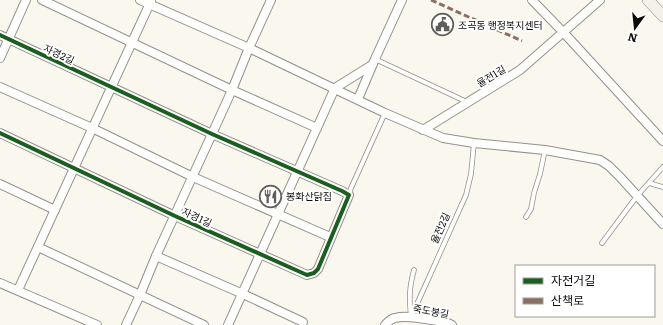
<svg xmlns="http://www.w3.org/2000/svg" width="663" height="325" font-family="Literata,'Noto Sans KR',serif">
<rect width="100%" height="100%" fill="#faf7ef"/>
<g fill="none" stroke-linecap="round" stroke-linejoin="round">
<defs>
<g id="lane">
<polyline points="375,59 467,102"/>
<polyline points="649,183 663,187"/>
<polyline points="349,195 351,188 385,113"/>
<polyline points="526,217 531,209 534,193 540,174 545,150"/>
<polyline points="602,243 637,196 663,167"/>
<polyline points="411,317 426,284 466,195 471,174 474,143"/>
<path d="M 411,317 C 409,299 409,288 414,270"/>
</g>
<g id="street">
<polyline points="42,0 232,90 317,128"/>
<polyline points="140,0 249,48 385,113 443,138 474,143 545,150 600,160 609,166 620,177 663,224"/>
<polyline points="532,0 564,33 663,141"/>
<polyline points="0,35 212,134 342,191 349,195 318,269 314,273 307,275 175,216 0,133"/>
<polyline points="0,58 26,0"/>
<polyline points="0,87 92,128 193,177 330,237"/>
<polyline points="358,99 375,59 402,0"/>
<polyline points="423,130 520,70 600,0"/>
<polyline points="0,184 55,210"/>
<polyline points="38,247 204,325"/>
<polyline points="156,256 243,294 303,322"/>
<polyline points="0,283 97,325"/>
<polyline points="18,290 151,1"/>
<polyline points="126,325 140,295 156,256 212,134 232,90 249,48 271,0"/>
<polyline points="228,325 335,88 372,65"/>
<path d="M 385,325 C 388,322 390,319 395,318 C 409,314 434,321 448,323 L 452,325"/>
</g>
<polyline id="secondary" points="648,0 663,16"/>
</defs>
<use href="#lane" stroke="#93918e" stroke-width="5.5"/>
<use href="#street" stroke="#93918e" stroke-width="10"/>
<use href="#secondary" stroke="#898884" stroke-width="12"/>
<use href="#lane" stroke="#fefefd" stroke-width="4"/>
<use href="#street" stroke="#fefefd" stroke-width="8"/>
<use href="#secondary" stroke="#f4f2e8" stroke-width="11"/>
<polyline stroke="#8d6e63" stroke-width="3" stroke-dasharray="6 3" stroke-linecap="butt" points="431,0 522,41"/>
<defs>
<polyline id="cycleway" points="0,35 212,134 342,191 349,195 318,269 314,273 307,275 175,216 0,133"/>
</defs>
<use href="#cycleway" stroke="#fff" stroke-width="6"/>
<use href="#cycleway" stroke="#1b5e20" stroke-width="4"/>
</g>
<defs>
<symbol id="civic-ring" viewBox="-11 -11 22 22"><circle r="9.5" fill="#fff" stroke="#5f5e5b" stroke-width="1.5"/><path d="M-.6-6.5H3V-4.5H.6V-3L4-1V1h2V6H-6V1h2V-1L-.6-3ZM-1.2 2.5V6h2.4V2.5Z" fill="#5f5e5b"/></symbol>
<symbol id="restaurant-ring" viewBox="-11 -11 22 22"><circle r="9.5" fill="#fff" stroke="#5f5e5b" stroke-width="1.5"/><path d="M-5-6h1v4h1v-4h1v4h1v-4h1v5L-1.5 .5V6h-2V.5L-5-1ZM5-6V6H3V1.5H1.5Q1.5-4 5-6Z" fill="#5f5e5b"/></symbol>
</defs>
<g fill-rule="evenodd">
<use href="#civic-ring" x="430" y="12" width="25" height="25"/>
<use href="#restaurant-ring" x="258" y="184" width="25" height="25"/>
</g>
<g text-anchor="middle" stroke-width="4" stroke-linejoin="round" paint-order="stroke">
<g font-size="10" fill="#0b0b0b" stroke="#fff" text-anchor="start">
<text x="458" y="29">조곡동 행정복지센터</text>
<text x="286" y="200">봉화산닭집</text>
</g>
<g font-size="10" fill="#0b0b0b" stroke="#fff">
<text transform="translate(59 54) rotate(25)" y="4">자경2길</text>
<text transform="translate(491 76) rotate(-31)" y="4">율전1길</text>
<text transform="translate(197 217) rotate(25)" y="4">자경1길</text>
<text transform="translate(440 228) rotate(-66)" y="4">율전2길</text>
<text transform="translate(431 311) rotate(10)" y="4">죽도봉길</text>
</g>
</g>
<rect x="515" y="265" width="140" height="52" fill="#ffffff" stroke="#9d9d9d"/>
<rect x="523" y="278" width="20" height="6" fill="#1b5e20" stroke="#9d9d9d"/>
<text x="551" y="285" font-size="12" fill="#0b0b0b">자전거길</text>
<rect x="523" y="298" width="20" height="6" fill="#8d6e63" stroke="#9d9d9d"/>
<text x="551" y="305" font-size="12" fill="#0b0b0b">산책로</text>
<g transform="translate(635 28) rotate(195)" stroke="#ffffff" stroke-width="3" paint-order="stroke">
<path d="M0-3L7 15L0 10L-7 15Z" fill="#0b0b0b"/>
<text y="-6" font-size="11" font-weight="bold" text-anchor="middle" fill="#0b0b0b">N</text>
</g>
</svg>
